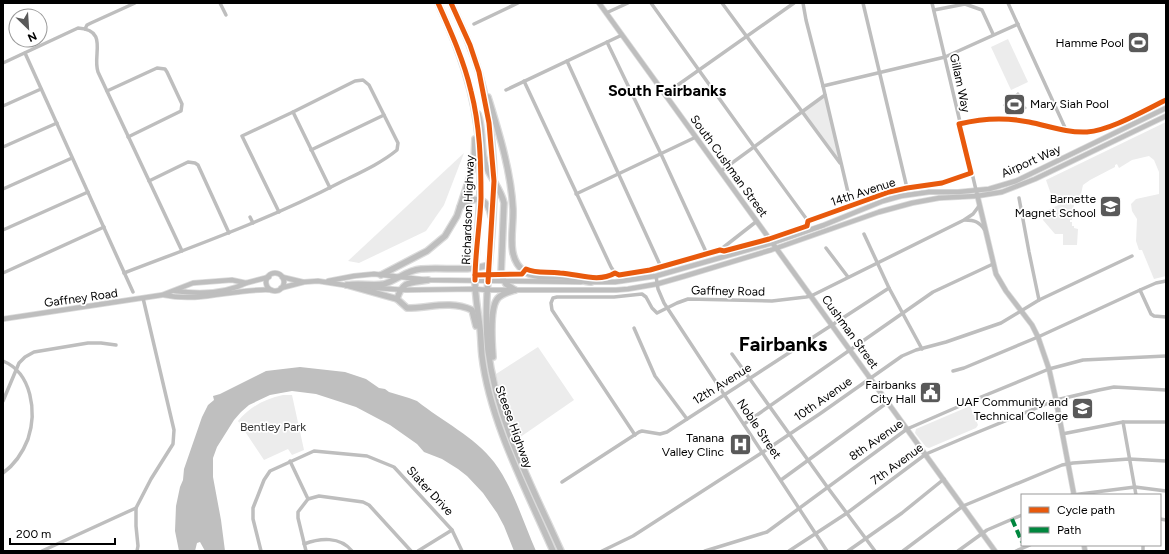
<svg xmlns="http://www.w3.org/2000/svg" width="1169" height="554" font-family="Figtree,sans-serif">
<rect width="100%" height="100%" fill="#fff"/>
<g fill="#ececec">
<polygon points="1008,39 1028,82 1011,90 991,47"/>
<polygon points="825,95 841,166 802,112"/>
<polygon points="1166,122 1166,276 1154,279 1142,250 1139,250 1136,241 1137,219 1132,211 1131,204 1136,199 1159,194 1159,172 1154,160 1149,156 1132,160 1119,168 1117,164 1115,165 1115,167 1090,180 1083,185 1081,194 1073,200 1074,204 1072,220 1070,220 1070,222 1072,222 1072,226 1074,226 1074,228 1078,229 1077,245 1063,245 1063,234 1055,234 1043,220 1043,212 1063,203 1060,197 1052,197 1046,180"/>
<polygon points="464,153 444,205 426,231 359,263 348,261"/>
<polygon points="538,347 574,400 516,440 503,404 496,374"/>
<path d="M 283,395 L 292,395 L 304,450 L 292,455 L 288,449 L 264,460 L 238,421 C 250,407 264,399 283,395 Z"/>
<polygon points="970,406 978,425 976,428 929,448 926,447 915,433 916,429"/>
</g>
<g fill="#bfbfbf">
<polygon points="1018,92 1025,100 1022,103 1027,108 1018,114 1010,108 1007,110 1003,105"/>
<path d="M 300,367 L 345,372 L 366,379 L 379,388 L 385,389 L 389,392 L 409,398 L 417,401 C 442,421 475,437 494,462 C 513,487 523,522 536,551 L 514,551 L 504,526 L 497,513 L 483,493 L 467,476 L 458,469 L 442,459 L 424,452 L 417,444 L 390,425 L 356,407 L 316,394 L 292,391 L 270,395 L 249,405 L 241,412 L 234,420 L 217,447 L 213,458 L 213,477 L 221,520 L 225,551 L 205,551 L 200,542 L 197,543 L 195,551 L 179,551 L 175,531 L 176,506 L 180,487 L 183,480 L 184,469 L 202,417 L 208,405 L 214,400 L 213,396 L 220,394 L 266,371 Z"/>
</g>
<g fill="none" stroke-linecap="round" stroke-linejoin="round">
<defs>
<g id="major">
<polyline points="599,3 995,551"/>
<polyline points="977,194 996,274 1006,291 1032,325 1038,337 1049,369 1056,400 1074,495"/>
<circle cx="275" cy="282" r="9"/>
<polyline points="282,277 303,282"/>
<polyline points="328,281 354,276 374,274 428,280 581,282"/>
<polyline points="589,282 615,282 656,276 772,243 824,225 883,201 901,196 929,192 958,192 989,189 1016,181 1166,108"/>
<polyline points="361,287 406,290 475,289 487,290 616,290 628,289 657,284 685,276 771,250 879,212 912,203 939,198 977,196 1002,192 1035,179 1166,116"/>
<polyline points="281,288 304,282 318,281 350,286"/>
<path d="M 175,291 C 198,294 225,294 246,283"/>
<path d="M 164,295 C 200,303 235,288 271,290"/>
<polyline points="3,319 162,295 193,283 232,280 246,283 269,277"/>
<polyline points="1084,545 1085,551"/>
</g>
<g id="highway">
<path d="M 438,3 C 460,51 475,92 479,144 C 483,188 477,231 475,274 C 474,292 478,310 480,328 C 481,337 481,347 482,356 C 490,422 526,489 553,551"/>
<path d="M 451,3 C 457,17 464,30 469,44 C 487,87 493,135 494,181 C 495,237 482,293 488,350 C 497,422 532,486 561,551"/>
<path d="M 488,97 C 499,133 511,171 513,209 C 514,230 505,258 525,272 C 536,279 552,276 564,277 C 573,278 582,281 591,282"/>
<path d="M 478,114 C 484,131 480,150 486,166 C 491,179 501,189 504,203 L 501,275 L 506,284 L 515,290"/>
<path d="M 460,207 C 473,195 488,197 491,216"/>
<polyline points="381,275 427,251 445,236 457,216 474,164 475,139"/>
<path d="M 347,285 L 397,299 L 407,308 C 430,308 450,300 472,310 L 476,326"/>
<path d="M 347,285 C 359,283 374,286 384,284 C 398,280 406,270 421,269 C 446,267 465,272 489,265"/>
<path d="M 397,299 C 403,280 410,283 428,280"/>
<path d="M 493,357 C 492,343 489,308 498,298 C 503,293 509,292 515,290"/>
</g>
</defs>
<use href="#major" stroke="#dbdbdb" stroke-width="6"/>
<use href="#highway" stroke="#dbdbdb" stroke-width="8"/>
<g stroke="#bebebe" stroke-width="3.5">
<polyline points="220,3 226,15"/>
<path d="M 651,3 C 703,76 755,149 808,221 L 889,192 L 907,188 L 942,183 L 971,173"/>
<polyline points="722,3 840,163"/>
<polyline points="803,3 806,20 823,86 851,205"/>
<polyline points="863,3 907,188"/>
<polyline points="932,3 976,190"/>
<polyline points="1008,3 1067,132"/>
<polyline points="934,10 965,4 982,10 993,34"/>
<polyline points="606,13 628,3"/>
<polyline points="474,24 518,3"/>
<polyline points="85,29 87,25 91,23 135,3"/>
<polyline points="607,42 661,154 707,254"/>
<polyline points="25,53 133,292"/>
<polyline points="567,61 661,267"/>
<path d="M 3,63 L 78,28 C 109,30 92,55 98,72 L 182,251"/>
<polyline points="524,81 611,267 615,273 619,275 650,270 714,252 720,250 757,221"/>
<polyline points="823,86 945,57 1018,24"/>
<polyline points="506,90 622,35"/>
<polyline points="107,91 157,68 165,69 167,72 182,104 181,111 128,137"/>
<polyline points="665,94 794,3"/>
<polyline points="3,106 41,89"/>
<path d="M 959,124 C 983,118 1005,117 1029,122 C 1049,126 1066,133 1087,132 C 1111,130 1143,111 1166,100"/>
<polyline points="3,147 57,123"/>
<polyline points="311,150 384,115"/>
<polyline points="721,171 825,95"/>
<polyline points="149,181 188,162 195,163 198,165 229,233"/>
<polyline points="3,189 72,158"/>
<polyline points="576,194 696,137"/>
<polyline points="1019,198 1029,252 1039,300"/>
<polyline points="279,212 242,136 293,112 330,188"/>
<polyline points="250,217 253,223"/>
<path d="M 965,220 C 975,220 979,222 985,230"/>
<polyline points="3,230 88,192"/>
<polyline points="864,234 889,288 922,349"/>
<polyline points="826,248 848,277"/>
<polyline points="3,273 104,227"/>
<path d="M 124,273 C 197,245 270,219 339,183 C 359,173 380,164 397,150 L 398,143 L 369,85 L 363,80 L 355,81 L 293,112"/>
<polyline points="656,276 658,289 664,303 827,551"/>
<polyline points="1140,290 1156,283 1166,281"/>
<polyline points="634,328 655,376 687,419"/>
<polyline points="732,354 828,488 875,551"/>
<path d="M 3,361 C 32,373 37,412 28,439 C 23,452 14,465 3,473"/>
<polyline points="953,371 964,368 1038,337 1140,290 1151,314 1154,316 1166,317"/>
<polyline points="3,401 19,363 25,357 34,352 88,343 101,343 116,345"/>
<polyline points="1123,422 1136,495"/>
<polyline points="744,424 933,292 993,264"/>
<polyline points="1062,434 1123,422 1166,422"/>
<polyline points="635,435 552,310 551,303 553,298 557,297 614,297 642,294 646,297 652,308 657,313 677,303 688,299 772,301 806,297 811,296 964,220 973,214 979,206"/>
<polyline points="290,461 308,499"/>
<polyline points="781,480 888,402"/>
<polyline points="562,482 639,432 642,431 660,434 667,432 889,288"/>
<polyline points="1072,495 1135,487 1166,491"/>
<polyline points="1160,519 1166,520"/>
<path d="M 304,544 C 320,538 340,536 352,551"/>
<polyline points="1143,545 1143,551"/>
<polyline points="42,551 136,508"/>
<polyline points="137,551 138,546 136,526 136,508 151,479 173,444 174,430 143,298"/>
<polyline points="261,551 253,519 253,508 264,480 270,471 314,451 367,456 394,467 452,530 462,551"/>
<polyline points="306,551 298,518 298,512 308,499 319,496 363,502 369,505 411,551"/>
<polyline points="418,551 452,530"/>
<polyline points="602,551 633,536 763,452 821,413 902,356 916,350 946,342 1001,323 1039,300 1132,256"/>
<polyline points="705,551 767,532 907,429 969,402 1049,369 1083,360 1166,356"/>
<polyline points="789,551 847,513 926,454 966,437 1056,400 1099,390 1114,387 1166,390"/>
<polyline points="848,551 902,513 944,479"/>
<polyline points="903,551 963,506 1062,465 1073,463 1129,459 1166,461"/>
<polyline points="958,551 987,530 1022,515"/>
<polyline points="1016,551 1030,545"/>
</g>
<use href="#major" stroke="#bebebe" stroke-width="4.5"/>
<use href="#highway" stroke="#bebebe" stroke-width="5.5"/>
<polyline stroke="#00873e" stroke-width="4" stroke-dasharray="8 4" stroke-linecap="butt" points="1012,519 1022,542"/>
<defs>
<g id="cycleway">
<path d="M 438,3 C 451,32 464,61 471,91 C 480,126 481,162 481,198 C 480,225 475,252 475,280"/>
<polyline points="451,3 470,45 479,72 489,123 494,181 488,282"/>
<path d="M 475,275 L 522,274 L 526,269 C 537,274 548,271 560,273 C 579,274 598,283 615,273 L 619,275 L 650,270 L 720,250 L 724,251 L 769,239 L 807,226 L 808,221 L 889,192 L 907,188 L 942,183 L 971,173 L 959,124 C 983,118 1005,117 1029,122 C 1049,126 1066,133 1087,132 C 1111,130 1143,111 1166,100"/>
</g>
</defs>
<use href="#cycleway" stroke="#fff" stroke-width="8"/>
<use href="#cycleway" stroke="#e8590c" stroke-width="5"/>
</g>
<defs>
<symbol id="stadium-square" viewBox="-11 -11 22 22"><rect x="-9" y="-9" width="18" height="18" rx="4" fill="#595959" stroke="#fff"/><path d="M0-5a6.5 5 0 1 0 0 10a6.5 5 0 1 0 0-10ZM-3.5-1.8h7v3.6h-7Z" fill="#fff"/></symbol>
<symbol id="school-square" viewBox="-11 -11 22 22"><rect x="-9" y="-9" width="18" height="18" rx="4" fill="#595959" stroke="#fff"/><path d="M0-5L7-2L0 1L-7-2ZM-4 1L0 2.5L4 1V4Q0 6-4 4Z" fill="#fff"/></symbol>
<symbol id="civic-square" viewBox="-11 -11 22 22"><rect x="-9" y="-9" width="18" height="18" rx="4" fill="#595959" stroke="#fff"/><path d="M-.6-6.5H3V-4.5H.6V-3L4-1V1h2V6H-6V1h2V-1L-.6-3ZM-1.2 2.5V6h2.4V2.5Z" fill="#fff"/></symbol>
<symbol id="university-square" viewBox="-11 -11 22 22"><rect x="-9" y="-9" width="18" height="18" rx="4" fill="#595959" stroke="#fff"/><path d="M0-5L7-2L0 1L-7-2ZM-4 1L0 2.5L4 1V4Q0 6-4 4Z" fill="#fff"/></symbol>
<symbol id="hospital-square" viewBox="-11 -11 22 22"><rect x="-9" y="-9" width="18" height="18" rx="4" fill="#595959" stroke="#fff"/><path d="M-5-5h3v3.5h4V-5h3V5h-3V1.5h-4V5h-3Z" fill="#fff"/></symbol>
</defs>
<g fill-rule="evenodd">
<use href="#stadium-square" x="1126" y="30" width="25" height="25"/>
<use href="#stadium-square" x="1002" y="92" width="25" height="25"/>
<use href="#school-square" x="1098" y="194" width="25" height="25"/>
<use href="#civic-square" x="918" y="380" width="25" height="25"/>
<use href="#university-square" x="1070" y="396" width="25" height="25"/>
<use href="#hospital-square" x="728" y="432" width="25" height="25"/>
</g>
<g text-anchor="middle" stroke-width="3.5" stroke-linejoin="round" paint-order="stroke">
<g font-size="12" fill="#000" stroke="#fff" text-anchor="end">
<text x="1124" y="47">Hamme Pool</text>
<text x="1030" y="108" text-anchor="start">Mary Siah Pool</text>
<text x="1096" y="203">Barnette<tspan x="1096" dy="14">Magnet School</tspan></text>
<text x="916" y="389">Fairbanks<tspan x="916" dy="14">City Hall</tspan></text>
<text x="1068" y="406">UAF Community and<tspan x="1068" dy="14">Technical College</tspan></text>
<text x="724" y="442">Tanana<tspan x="724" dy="14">Valley Clinc</tspan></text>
</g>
<g font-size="12" fill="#000" stroke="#fff">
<text transform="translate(960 83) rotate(78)" y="4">Gillam Way</text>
<text transform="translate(1031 161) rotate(-24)" y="4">Airport Way</text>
<text transform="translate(729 166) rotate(54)" y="4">South Cushman Street</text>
<text transform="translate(863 192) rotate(-18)" y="4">14th Avenue</text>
<text transform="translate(468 210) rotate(-88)" y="4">Richardson Highway</text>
<text transform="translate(728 291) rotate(1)" y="4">Gaffney Road</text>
<text transform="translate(81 298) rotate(-8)" y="4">Gaffney Road</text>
<text transform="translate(850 332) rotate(54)" y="4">Cushman Street</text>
<text transform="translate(722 384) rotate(-32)" y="4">12th Avenue</text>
<text transform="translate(823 399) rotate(-35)" y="4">10th Avenue</text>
<text transform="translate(514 427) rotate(70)" y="4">Steese Highway</text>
<text transform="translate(759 429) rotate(56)" y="4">Noble Street</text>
<text transform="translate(876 440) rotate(-35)" y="4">8th Avenue</text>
<text transform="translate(897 464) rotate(-36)" y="4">7th Avenue</text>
<text transform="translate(430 491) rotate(47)" y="4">Slater Drive</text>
</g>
<g font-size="12" fill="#333" stroke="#fff">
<text x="273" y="431">Bentley Park</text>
</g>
<g font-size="16" font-weight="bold" fill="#000" stroke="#fff">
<text x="667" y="96">South Fairbanks</text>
</g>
<g font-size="20" font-weight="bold" fill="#000" stroke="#fff">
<text x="783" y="351">Fairbanks</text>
</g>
</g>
<rect width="1169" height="554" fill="none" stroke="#000000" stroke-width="8"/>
<rect x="1021" y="494" width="140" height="52" fill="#ffffff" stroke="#999999"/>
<rect x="1029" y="507" width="20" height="6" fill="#e8590c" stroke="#999999"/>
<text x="1057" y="514" font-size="12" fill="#000000">Cycle path</text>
<rect x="1029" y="527" width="20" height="6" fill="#00873e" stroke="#999999"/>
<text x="1057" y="534" font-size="12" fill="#000000">Path</text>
<g transform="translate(28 28) rotate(155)"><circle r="19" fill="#ffffff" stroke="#999999"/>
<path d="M0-3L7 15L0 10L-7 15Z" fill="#595959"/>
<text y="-6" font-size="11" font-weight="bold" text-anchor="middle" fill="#000000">N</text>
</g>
<path d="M10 538v6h105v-6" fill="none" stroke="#000000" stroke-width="2"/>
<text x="16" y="538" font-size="12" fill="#000000" stroke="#ffffff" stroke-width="3" paint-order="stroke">200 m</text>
</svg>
